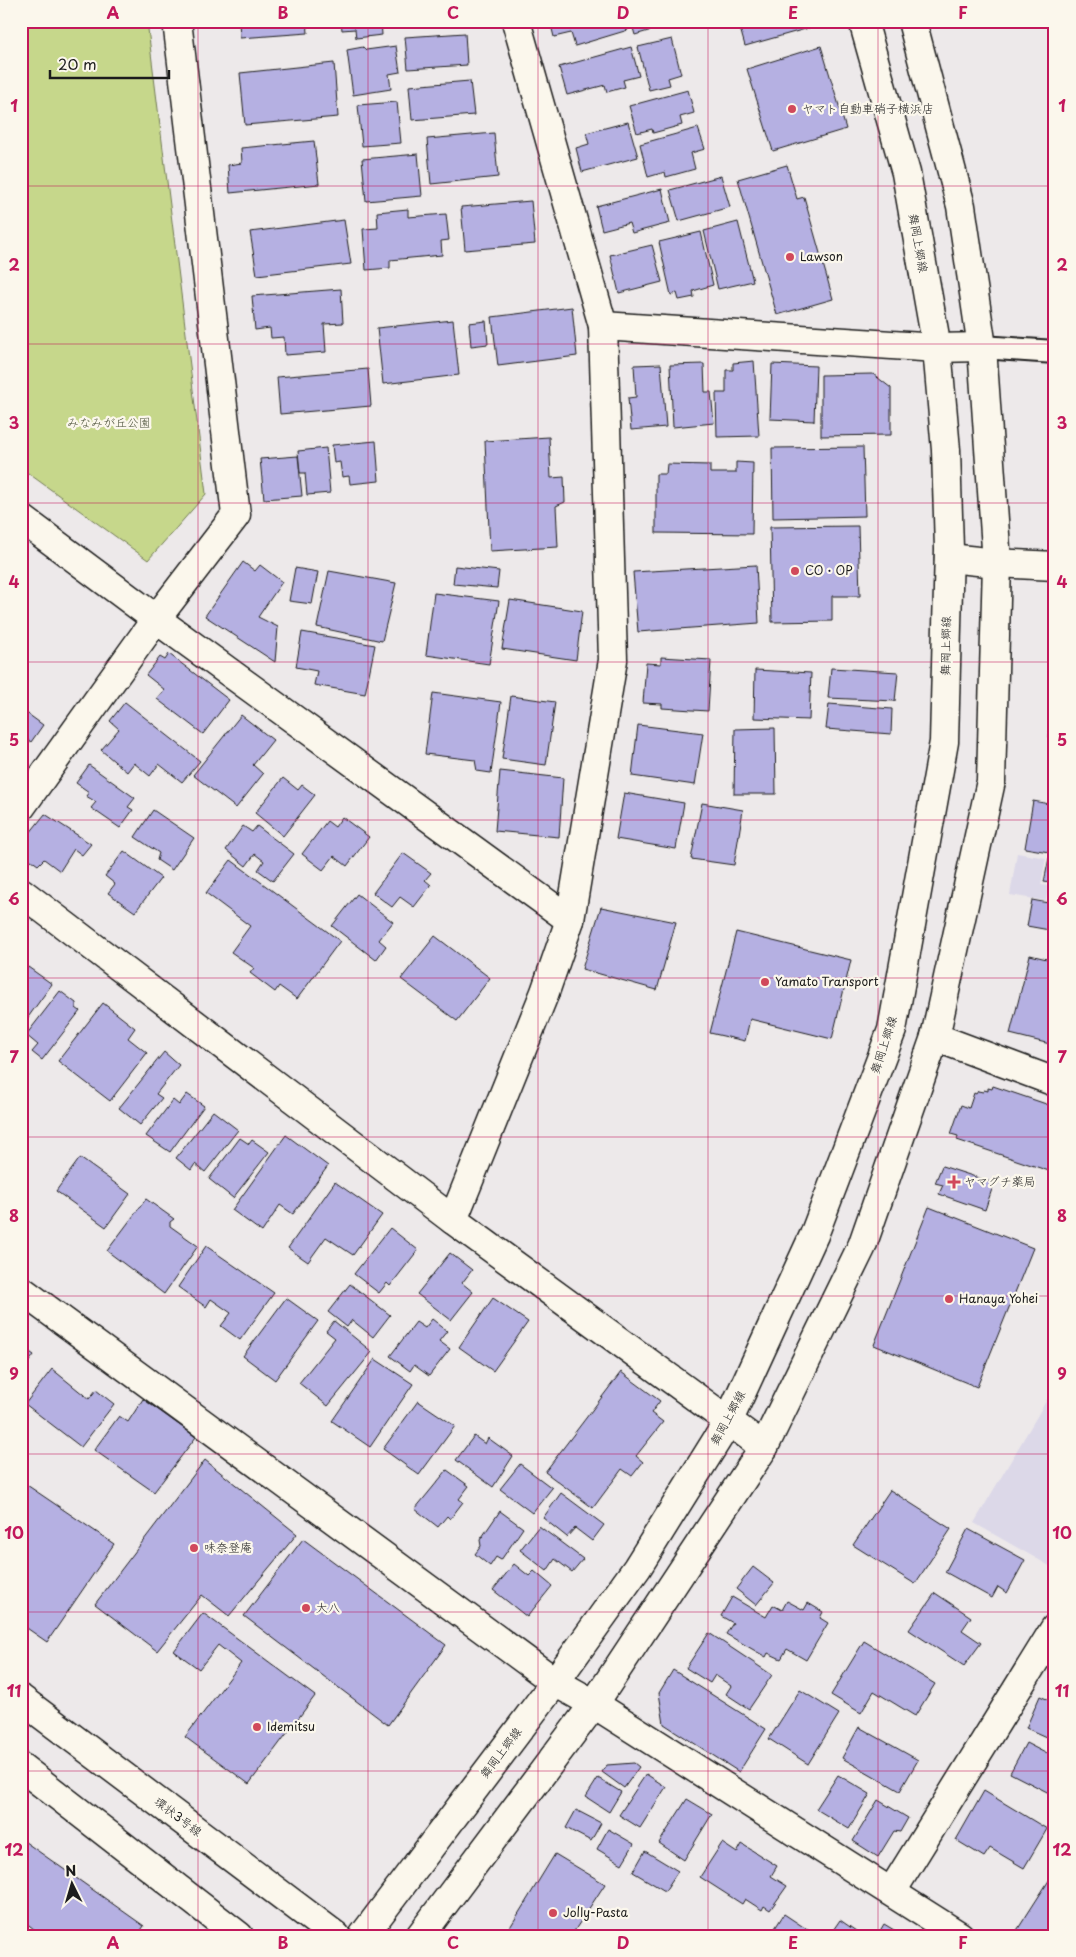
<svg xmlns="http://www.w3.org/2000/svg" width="1076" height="1957" font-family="'Playpen Sans','Klee One',sans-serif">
<rect width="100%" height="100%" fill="#ede9ea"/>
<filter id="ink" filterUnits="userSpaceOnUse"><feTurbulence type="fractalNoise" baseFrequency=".02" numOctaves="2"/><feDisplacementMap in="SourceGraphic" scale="10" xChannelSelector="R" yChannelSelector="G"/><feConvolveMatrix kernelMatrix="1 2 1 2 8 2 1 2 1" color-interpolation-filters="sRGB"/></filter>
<g filter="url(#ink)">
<g fill="#dcd8e8">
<polygon points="1017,853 1046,858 1041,885 1049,886 1046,901 1010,895"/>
<polygon points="1055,1386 1055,1569 974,1523"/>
</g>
<polygon fill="#c6d78b" stroke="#717a54" points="21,21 147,21 206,494 148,560 21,468"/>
<g fill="#b5b0e2" stroke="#1c1c1c">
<polygon points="239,21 307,21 308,33 240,38"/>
<polygon points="341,21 381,21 382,35 356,38 355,29 342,30"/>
<polygon points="550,21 626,21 628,30 575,46 571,33 554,37"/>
<polygon points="631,21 660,21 653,23 655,29 635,35"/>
<polygon points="738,21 807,21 809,28 745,46"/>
<polygon points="465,33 467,65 408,69 405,37"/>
<polygon points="672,39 681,74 668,78 670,85 649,90 638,47"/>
<polygon points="396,46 400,72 389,74 391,89 353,95 347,50 363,47 366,50"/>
<polygon points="821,46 846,129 773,151 747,69"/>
<polygon points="631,47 639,76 623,80 625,87 607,92 605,85 567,95 559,67"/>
<polygon points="334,63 338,117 245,125 240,73"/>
<polygon points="470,81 474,115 412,120 409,86"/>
<polygon points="688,90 694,113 680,117 682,125 653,133 652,129 637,133 629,106"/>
<polygon points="397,102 401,143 362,146 358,105"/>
<polygon points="628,122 638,157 582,172 576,148 589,144 586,133"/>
<polygon points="698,128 705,149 691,153 695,169 666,177 665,172 648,177 640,144"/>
<polygon points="494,133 498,177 431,184 427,139"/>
<polygon points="314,141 319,184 230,193 228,165 242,163 241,148"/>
<polygon points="418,154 422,196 366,201 362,159"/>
<polygon points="787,165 797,199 804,197 833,299 777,315 738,179"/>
<polygon points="721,176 730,207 679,221 670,190"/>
<polygon points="662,189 670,223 632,233 629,223 602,230 596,206"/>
<polygon points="531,201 535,244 465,250 461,207"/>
<polygon points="408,209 408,217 446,214 449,240 441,241 442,255 390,260 390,268 366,270 363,229 378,228 377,212"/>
<polygon points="344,220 351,264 257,275 250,232"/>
<polygon points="738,222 753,281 718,289 704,231"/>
<polygon points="701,232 713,285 693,291 694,297 679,300 677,293 671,295 659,242"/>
<polygon points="652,245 662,282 619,293 610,255"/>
<polygon points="341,289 343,323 324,324 326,352 285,355 284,337 271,338 270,328 255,330 252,296"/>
<polygon points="572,307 577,356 498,366 492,317"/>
<polygon points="453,320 459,375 383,384 377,328"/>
<polygon points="486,321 488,344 471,346 469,323"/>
<polygon points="754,361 759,436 717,437 716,393 726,393 726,370 733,370 733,363"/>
<polygon points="661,364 666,427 631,430 628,398 636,397 634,365"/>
<polygon points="704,364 705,392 711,392 714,423 673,427 670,365"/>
<polygon points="772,364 816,366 814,421 770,419"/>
<polygon points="368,369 371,406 280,414 277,377"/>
<polygon points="873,374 891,388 891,435 821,436 821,375"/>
<polygon points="549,437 551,478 564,477 565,502 556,506 558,547 490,551 485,441"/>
<polygon points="376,441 379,481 350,484 349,476 342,477 340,462 334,463 332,445"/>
<polygon points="863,447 865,516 773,518 772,448"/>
<polygon points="326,448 330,493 307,495 305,473 300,473 298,451"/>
<polygon points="298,456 302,496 264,499 260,459"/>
<polygon points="736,462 753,463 752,534 656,533 656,474 666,474 667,464 710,465 710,473 736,473"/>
<polygon points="858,526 860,596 832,596 832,621 772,622 770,527"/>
<polygon points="243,562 255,571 260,565 282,582 258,617 278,627 275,662 205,616"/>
<polygon points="756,565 759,623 638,632 633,572"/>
<polygon points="455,566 499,571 497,588 453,584"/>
<polygon points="295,568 318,572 312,604 289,601"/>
<polygon points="329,571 396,583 382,641 317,627"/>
<polygon points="434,593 499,601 489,664 426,655"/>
<polygon points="510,600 582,611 576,660 502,649"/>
<polygon points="302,632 375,645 365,694 314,685 317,671 296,667"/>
<polygon points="169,654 229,700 203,734 157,699 165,690 146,675 160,657 165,660"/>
<polygon points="661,657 711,660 708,711 662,708 662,704 643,703 646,663 661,664"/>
<polygon points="1054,657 1055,657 1055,738 1049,737"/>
<polygon points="831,668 898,672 895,701 828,698"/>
<polygon points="755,670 811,673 809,720 754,718"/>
<polygon points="433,693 501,702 491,773 477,771 475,760 425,754"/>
<polygon points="511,696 555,702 546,765 502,759"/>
<polygon points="125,702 200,761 182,782 159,764 150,776 134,763 127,772 101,750 119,729 110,721"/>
<polygon points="829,704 892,709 891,734 826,729"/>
<polygon points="21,709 43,725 31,742 21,735"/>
<polygon points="241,715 273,740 253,765 263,774 236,808 193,775"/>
<polygon points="638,725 703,733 695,785 632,776"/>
<polygon points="775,728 776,794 734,794 735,729"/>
<polygon points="89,765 135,798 128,807 133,810 120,828 91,808 96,802 86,796 89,792 76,783"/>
<polygon points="500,771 563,778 559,837 495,831"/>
<polygon points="283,778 298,790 302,785 315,795 283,836 255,813"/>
<polygon points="624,793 684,803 676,849 616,839"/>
<polygon points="1033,801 1055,805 1055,853 1025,848"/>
<polygon points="702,803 743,810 734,865 691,859"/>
<polygon points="153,810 194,838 172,870 157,860 159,853 135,837"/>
<polygon points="45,814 91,844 82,855 74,849 60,871 44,859 38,865 21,853 21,844"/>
<polygon points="342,817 369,837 347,866 334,856 323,870 302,854 327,821 335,827"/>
<polygon points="243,826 252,832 257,826 294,854 273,881 258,870 264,861 255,854 246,866 226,850"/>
<polygon points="124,851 161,878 135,912 108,893 115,884 105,876"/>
<polygon points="403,853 431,873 425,880 431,885 414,907 400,897 392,907 373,893"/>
<polygon points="1049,858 1055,860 1055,931 1027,926 1032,900 1048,903 1051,883 1044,882"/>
<polygon points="231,860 340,941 297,999 279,986 275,992 250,973 254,968 231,952 250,926 206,893"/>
<polygon points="357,894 393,922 379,940 386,946 376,960 332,926"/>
<polygon points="601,907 676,922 657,990 582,969"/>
<polygon points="736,932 851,960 832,1039 750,1019 745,1041 710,1033"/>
<polygon points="435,936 490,978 457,1021 401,979"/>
<polygon points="1030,955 1055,961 1055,1026 1050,1044 1010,1034"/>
<polygon points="28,967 52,984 21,1027 21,976"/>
<polygon points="60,991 76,1003 76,1008 80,1011 42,1060 32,1052 38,1045 26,1035"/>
<polygon points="103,1003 135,1028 128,1038 147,1053 110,1101 58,1061"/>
<polygon points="164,1052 179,1065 156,1094 162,1098 140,1125 119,1108"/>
<polygon points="993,1086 1055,1107 1055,1173 957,1140 958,1136 951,1134 961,1105 969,1108 974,1093 976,1094 978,1091 983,1092 984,1090 988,1091 988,1088 992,1089"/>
<polygon points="187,1094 204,1106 170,1152 146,1136 173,1100 179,1105"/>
<polygon points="213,1111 238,1130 205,1172 195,1164 191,1170 176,1158"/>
<polygon points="286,1135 328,1166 293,1214 280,1205 262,1232 232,1210"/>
<polygon points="240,1138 249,1144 252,1140 269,1152 233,1198 209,1179"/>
<polygon points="80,1158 130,1194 106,1227 56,1191"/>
<polygon points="942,1166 994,1183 985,1210 939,1194 943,1185 935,1183"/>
<polygon points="335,1182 382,1215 353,1255 326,1237 308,1262 288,1248"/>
<polygon points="146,1199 174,1219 170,1222 170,1226 198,1246 164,1294 107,1251"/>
<polygon points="929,1207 1033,1248 977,1387 874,1345"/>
<polygon points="390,1228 418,1250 390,1286 387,1283 379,1293 354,1274"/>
<polygon points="206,1246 274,1293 240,1340 221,1326 231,1313 211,1299 206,1307 178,1287"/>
<polygon points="450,1253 472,1270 462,1283 473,1292 451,1320 417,1294"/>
<polygon points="350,1284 390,1315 373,1337 352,1320 347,1327 328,1312"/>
<polygon points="286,1298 318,1321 275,1380 243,1356"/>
<polygon points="493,1298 528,1322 493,1371 459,1347"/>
<polygon points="432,1319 447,1331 439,1341 450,1349 429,1376 414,1365 410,1371 390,1356 416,1322 425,1328"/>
<polygon points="334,1321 372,1352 328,1406 299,1383 335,1338 326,1331"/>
<polygon points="21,1346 34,1355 21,1372"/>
<polygon points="375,1359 413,1384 370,1447 332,1421"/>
<polygon points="52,1369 89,1399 96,1390 114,1404 81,1447 25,1404"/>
<polygon points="621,1372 660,1401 651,1413 663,1422 636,1456 643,1462 632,1476 622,1469 593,1508 545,1472"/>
<polygon points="143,1399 196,1437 154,1492 94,1450 119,1416 128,1422"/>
<polygon points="418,1401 455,1426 419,1475 383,1449"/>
<polygon points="474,1436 485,1444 488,1438 513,1456 493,1487 456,1460"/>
<polygon points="205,1460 297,1534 229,1616 202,1595 157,1651 95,1604"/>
<polygon points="520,1464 552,1488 532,1513 500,1489"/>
<polygon points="447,1470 469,1486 459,1499 463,1502 450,1519 447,1516 438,1527 415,1509"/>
<polygon points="21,1481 114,1544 47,1642 21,1624"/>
<polygon points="890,1490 951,1529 915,1584 853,1545"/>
<polygon points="561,1493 604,1525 592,1541 575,1528 567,1537 543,1518"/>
<polygon points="500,1511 523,1528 501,1560 496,1557 490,1566 475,1554 481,1546 480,1540"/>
<polygon points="539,1526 583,1559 572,1572 555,1559 547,1571 520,1550"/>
<polygon points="968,1529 1025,1560 1007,1593 998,1587 992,1598 945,1572"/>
<polygon points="303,1539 446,1645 388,1725 244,1616"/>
<polygon points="514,1564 529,1576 534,1571 552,1586 527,1617 493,1590"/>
<polygon points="753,1567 774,1583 756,1605 736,1589"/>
<polygon points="935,1593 971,1617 962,1630 981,1643 964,1666 909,1630"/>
<polygon points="732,1597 766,1617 773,1605 782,1610 787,1601 804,1610 808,1603 823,1612 820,1618 828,1623 806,1660 787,1649 781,1659 768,1653 766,1657 726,1634 733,1623 721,1616"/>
<polygon points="203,1613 315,1696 249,1784 185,1737 241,1663 218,1645 199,1669 174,1651"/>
<polygon points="709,1633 772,1675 749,1709 726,1694 731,1686 715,1675 710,1683 686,1668"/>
<polygon points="864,1641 935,1684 915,1716 874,1691 861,1713 831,1695"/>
<polygon points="673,1670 766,1729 739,1772 664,1724 659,1693"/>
<polygon points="800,1690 839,1714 808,1764 769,1739"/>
<polygon points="1040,1696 1055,1703 1055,1741 1026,1728"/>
<polygon points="859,1727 918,1760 900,1791 842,1758"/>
<polygon points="1026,1743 1055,1758 1055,1796 1010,1773"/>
<polygon points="634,1763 639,1767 624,1788 602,1772 607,1765"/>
<polygon points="646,1774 666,1787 640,1828 619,1815"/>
<polygon points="838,1775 870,1794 849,1829 816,1809"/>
<polygon points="598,1778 621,1792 609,1812 586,1797"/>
<polygon points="984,1791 1047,1829 1024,1868 990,1848 984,1857 956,1840"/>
<polygon points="687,1799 712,1814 684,1860 659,1843"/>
<polygon points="878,1800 908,1818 900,1832 894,1831 878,1857 853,1841"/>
<polygon points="576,1810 601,1823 591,1841 566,1828"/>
<polygon points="608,1829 634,1844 622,1864 597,1849"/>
<polygon points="21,1839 144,1926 137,1936 43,1936 21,1919"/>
<polygon points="722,1843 737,1853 742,1844 777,1866 771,1876 787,1886 770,1910 764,1906 762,1910 745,1899 742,1904 700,1877"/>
<polygon points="645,1851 678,1871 665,1891 633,1872"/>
<polygon points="555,1854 605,1884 571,1936 520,1936 509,1929"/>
<polygon points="1055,1871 1055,1936 1014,1935"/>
<polygon points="784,1914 817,1936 770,1936"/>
<polygon points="840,1920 856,1931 853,1936 829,1936"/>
<polygon points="884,1924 904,1936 877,1936"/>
</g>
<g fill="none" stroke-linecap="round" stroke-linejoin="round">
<defs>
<polyline id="service" points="982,347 1055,352"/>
<g id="minor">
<polyline points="516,21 603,326 613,660 570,920 545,992 453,1220 764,1447"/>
<polyline points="603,326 937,348 982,347"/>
<polyline points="21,518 156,619 570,920"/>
<polyline points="21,807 156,619 236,515 177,21"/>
<polyline points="21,892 453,1220"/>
<polyline points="935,1037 1055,1082"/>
<polyline points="21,1290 555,1682 594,1704 960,1936"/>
<polyline points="892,1891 1055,1628"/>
</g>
<g id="tertiary">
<polyline points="949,558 997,563 1055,566"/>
<polyline points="21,1699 336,1936"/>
<polyline points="21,1767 239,1936"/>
<polyline points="363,1936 555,1682 637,1568 728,1422 814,1235 892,1030 944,742 949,549 946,450 937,348 906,173 863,21"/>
<polyline points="420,1936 594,1704 764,1447 862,1246 935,1037 991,781 997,563 982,347 961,206 912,21"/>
</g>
</defs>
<use href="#service" stroke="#1c1c1c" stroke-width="26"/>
<use href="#minor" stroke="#1c1c1c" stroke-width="31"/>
<use href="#tertiary" stroke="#1c1c1c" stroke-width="31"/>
<use href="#service" stroke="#fbf7ec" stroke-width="22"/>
<use href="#minor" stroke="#fbf7ec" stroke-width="28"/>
<use href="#tertiary" stroke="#fbf7ec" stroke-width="28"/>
</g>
</g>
<path fill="none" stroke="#c2185b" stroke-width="1" stroke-opacity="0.55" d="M 198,21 L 198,1936M 368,21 L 368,1936M 538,21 L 538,1936M 708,21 L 708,1936M 878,21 L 878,1936M 21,186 L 1055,186M 21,344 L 1055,344M 21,503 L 1055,503M 21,662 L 1055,662M 21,820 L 1055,820M 21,978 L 1055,978M 21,1137 L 1055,1137M 21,1296 L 1055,1296M 21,1454 L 1055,1454M 21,1612 L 1055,1612M 21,1771 L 1055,1771"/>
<g fill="#d1495b" stroke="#fbf7ec" stroke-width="2">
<circle cx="792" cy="109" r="5"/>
<circle cx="790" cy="257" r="5"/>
<circle cx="795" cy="571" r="5"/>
<circle cx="765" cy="982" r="5"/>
<path d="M951.5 1174.5h5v5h5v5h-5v5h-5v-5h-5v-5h5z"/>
<circle cx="949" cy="1299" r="5"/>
<circle cx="194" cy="1548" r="5"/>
<circle cx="306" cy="1608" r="5"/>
<circle cx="257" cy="1727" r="5"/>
<circle cx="553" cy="1913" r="5"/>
</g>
<g text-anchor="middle" stroke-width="4.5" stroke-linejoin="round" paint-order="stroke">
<g font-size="12" fill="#1c1c1c" stroke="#fbf7ec" text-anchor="start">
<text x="802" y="113">ヤマト自動車硝子横浜店</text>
<text x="800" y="261">Lawson</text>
<text x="805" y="575">CO・OP</text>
<text x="775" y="986">Yamato Transport</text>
<text x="964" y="1186">ヤマグチ薬局</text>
<text x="959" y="1303">Hanaya Yohei</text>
<text x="204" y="1552">味奈登庵</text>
<text x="316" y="1612">大八</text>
<text x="267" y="1731">Idemitsu</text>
<text x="563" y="1917">Jolly-Pasta</text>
</g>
<g font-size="12" fill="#1c1c1c" stroke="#fbf7ec">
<text transform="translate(918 243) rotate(80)" y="4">舞岡上郷線</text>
<text transform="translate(946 646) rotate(-89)" y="4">舞岡上郷線</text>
<text transform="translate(884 1045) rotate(-72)" y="4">舞岡上郷線</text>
<text transform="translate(728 1418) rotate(-62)" y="4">舞岡上郷線</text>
<text transform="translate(501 1753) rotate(-53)" y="4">舞岡上郷線</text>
<text transform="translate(178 1817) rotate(37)" y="4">環状3号線</text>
</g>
<g font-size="12" fill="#4f543d" stroke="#fbf7ec">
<text x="109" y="427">みなみが丘公園</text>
</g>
</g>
<rect width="1076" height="1957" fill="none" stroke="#fbf7ec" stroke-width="55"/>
<g transform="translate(72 1884) rotate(355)" stroke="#fbf7ec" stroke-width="4" paint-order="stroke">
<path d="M0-4L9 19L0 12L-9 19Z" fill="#1c1c1c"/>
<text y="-8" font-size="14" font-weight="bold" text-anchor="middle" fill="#1c1c1c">N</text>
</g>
<path d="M50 70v8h119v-8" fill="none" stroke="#1c1c1c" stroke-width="2.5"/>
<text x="58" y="70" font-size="15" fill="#1c1c1c" stroke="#fbf7ec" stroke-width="4" paint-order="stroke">20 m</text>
<rect x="28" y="28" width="1020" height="1902" fill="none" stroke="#c2185b" stroke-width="2"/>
<g font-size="16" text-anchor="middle" font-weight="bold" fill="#c2185b">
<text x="113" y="19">A</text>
<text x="283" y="19">B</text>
<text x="453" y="19">C</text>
<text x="623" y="19">D</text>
<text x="793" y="19">E</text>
<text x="963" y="19">F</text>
<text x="14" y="112">1</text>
<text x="1062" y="112">1</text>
<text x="14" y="271">2</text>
<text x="1062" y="271">2</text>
<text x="14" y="429">3</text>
<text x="1062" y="429">3</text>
<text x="14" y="588">4</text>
<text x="1062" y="588">4</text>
<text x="14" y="746">5</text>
<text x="1062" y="746">5</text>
<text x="14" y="905">6</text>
<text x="1062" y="905">6</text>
<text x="14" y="1063">7</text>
<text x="1062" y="1063">7</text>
<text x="14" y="1222">8</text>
<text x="1062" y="1222">8</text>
<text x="14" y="1380">9</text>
<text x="1062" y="1380">9</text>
<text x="14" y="1539">10</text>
<text x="1062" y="1539">10</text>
<text x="14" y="1697">11</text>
<text x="1062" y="1697">11</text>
<text x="14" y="1856">12</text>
<text x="1062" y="1856">12</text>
<text x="113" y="1949">A</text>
<text x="283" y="1949">B</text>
<text x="453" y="1949">C</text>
<text x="623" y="1949">D</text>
<text x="793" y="1949">E</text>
<text x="963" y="1949">F</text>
</g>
</svg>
